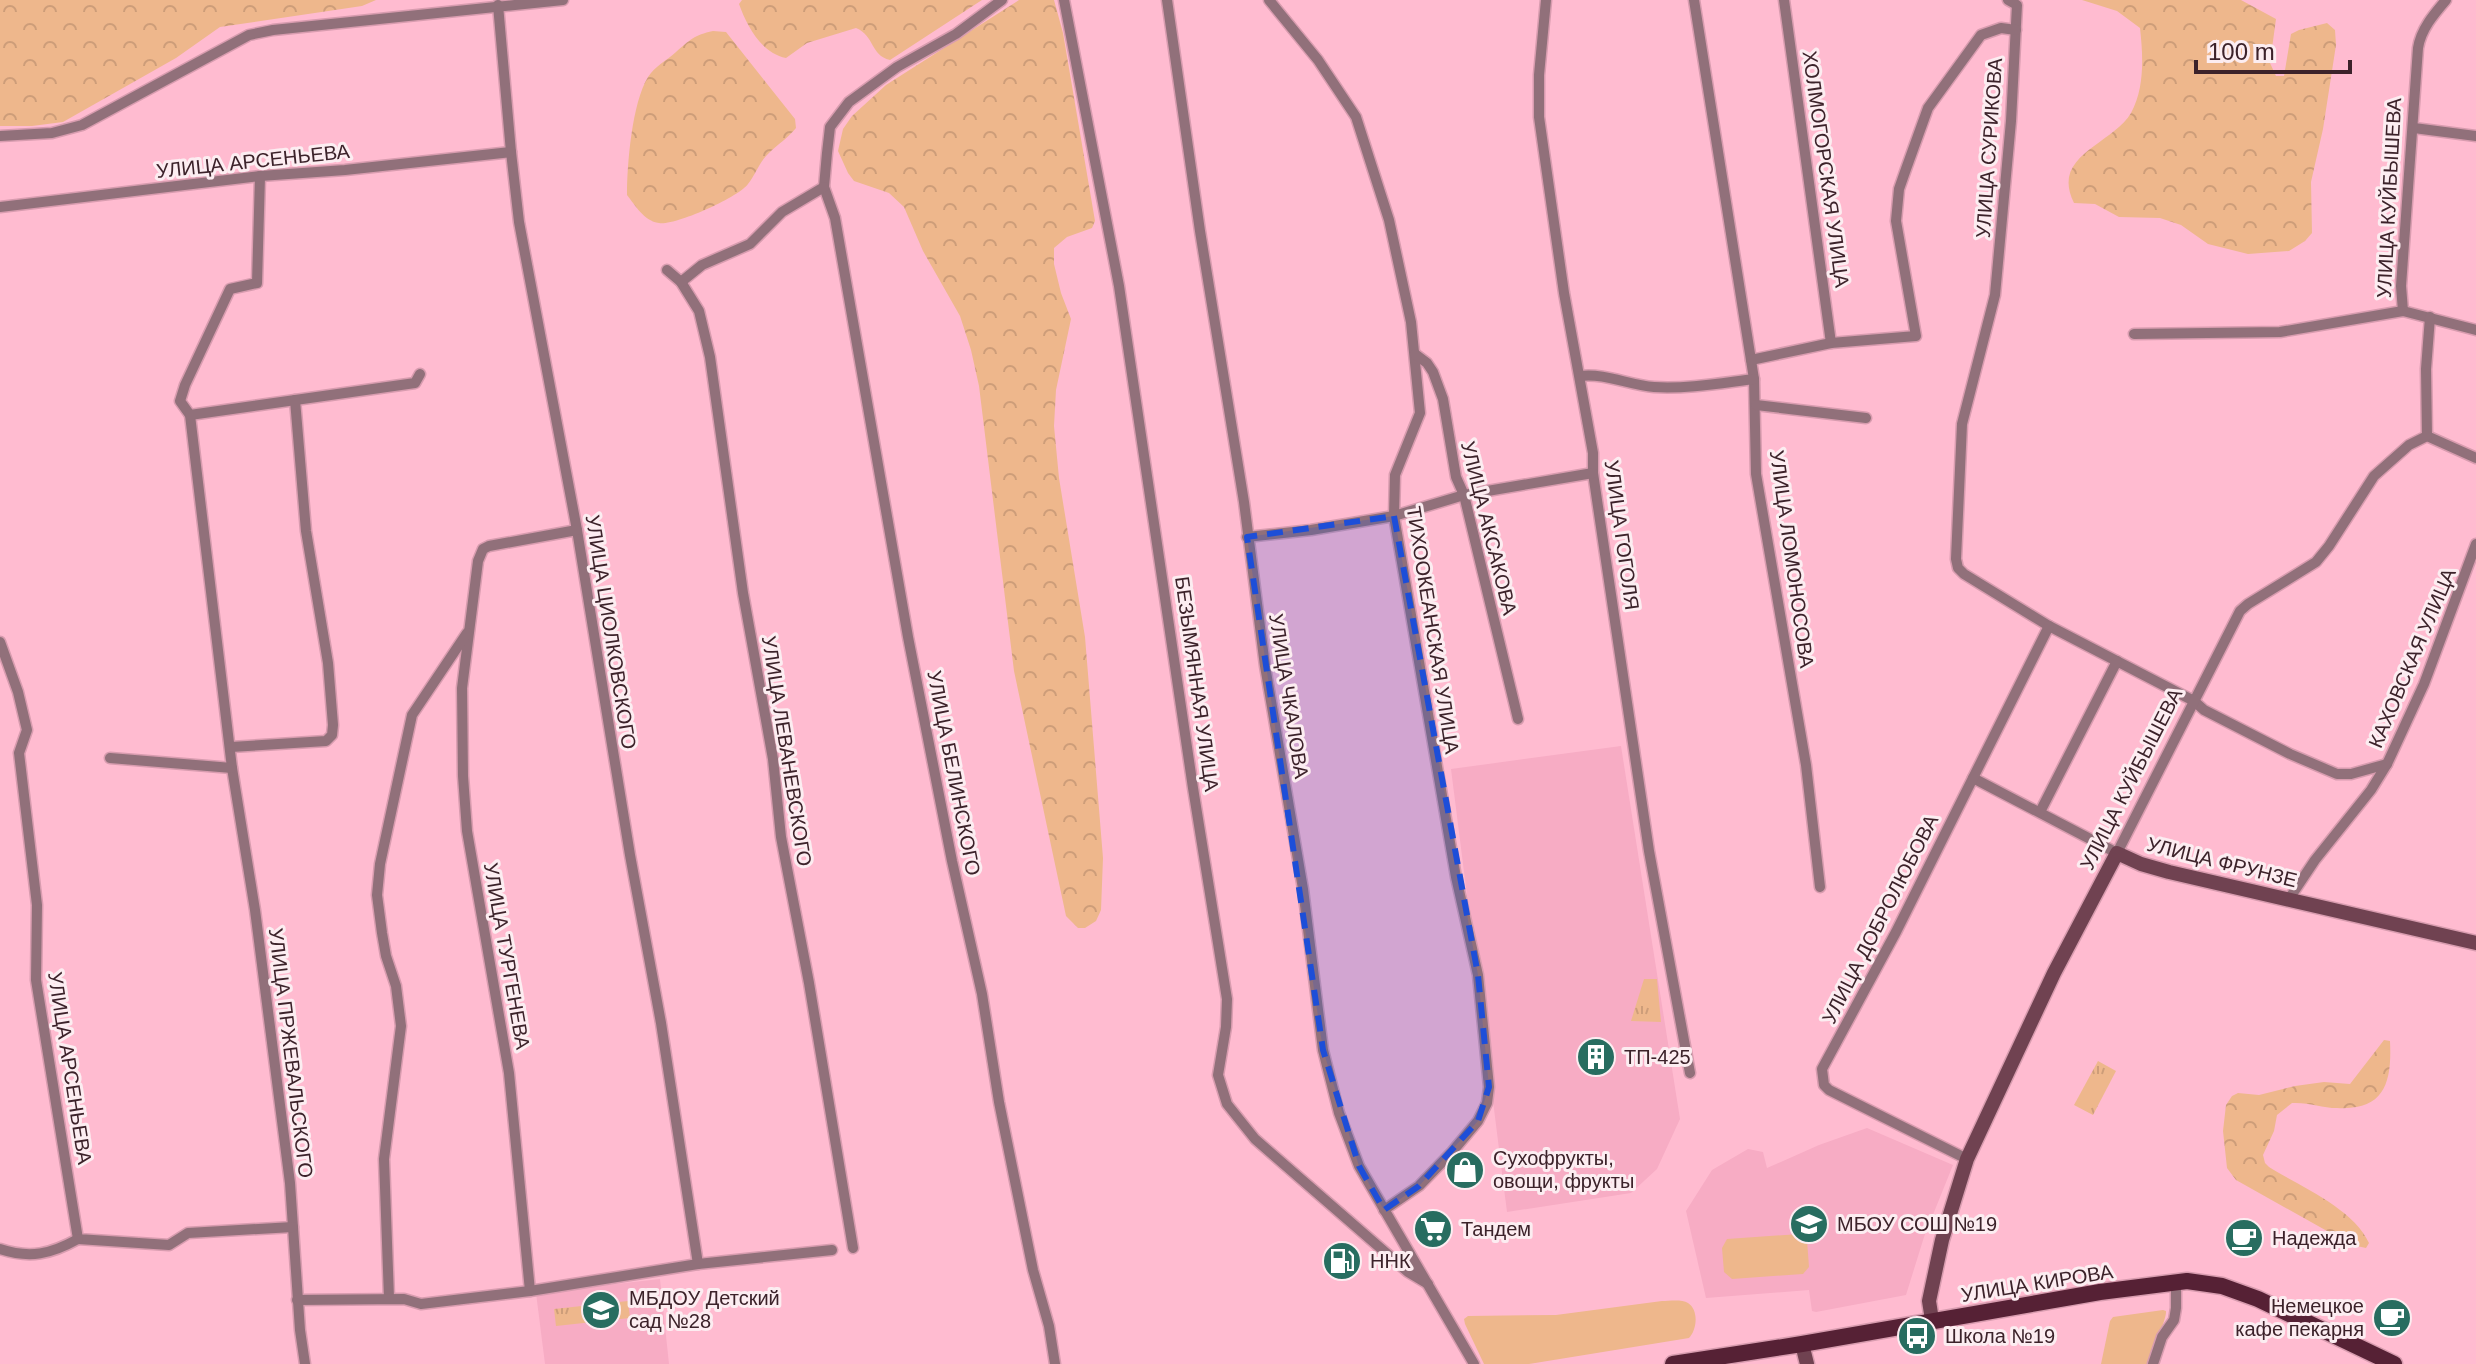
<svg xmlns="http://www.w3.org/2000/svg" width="2476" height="1364" font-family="Arial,sans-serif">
<defs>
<pattern id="forest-crowns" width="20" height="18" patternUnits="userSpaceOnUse" patternTransform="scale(2)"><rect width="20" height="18" fill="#eeb78c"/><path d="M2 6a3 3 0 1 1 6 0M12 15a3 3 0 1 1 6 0" fill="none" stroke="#cd9d79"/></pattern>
<pattern id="park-tufts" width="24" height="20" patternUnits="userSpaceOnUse" patternTransform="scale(2)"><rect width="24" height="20" fill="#eeb78c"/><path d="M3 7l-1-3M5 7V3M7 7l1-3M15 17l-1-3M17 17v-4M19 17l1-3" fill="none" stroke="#cd9d79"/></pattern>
</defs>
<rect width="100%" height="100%" fill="#ffbbd0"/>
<g fill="#f7acc4">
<polygon points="1621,746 1680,1119 1657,1169 1631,1193 1507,1212 1451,769"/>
<polygon points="1867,1128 1953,1165 1924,1237 1906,1295 1816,1312 1812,1311 1809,1290 1706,1298 1686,1211 1712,1170 1748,1149 1763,1152 1767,1168 1819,1145"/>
<polygon points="660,1279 669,1364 545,1364 536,1293"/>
</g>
<g fill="#eeb78c">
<polygon points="1800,1234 1807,1240 1809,1267 1803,1274 1732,1279 1724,1272 1722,1248 1727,1239"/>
<path d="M 1662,1301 C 1669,1301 1682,1299 1688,1303 C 1699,1310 1697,1330 1689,1338 L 1529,1364 L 1484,1364 L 1465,1324 L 1464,1319 L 1468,1316 L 1556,1315 Z"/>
<path d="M 2163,1310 L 2166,1311 C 2167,1320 2151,1351 2147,1364 L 2101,1364 L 2110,1321 L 2113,1317 Z"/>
</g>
<g fill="url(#forest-crowns)">
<polygon points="0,0 376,0 362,6 220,27 176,58 63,122 32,126 0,126"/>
<path d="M 742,0 L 982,0 L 890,60 C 870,55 875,36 856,28 L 807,43 L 786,58 C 761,53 747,26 739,4 Z"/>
<polygon points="1019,0 1054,0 1063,33 1095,221 1092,228 1067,237 1054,248 1054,264 1061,293 1071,319 1056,390 1054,426 1059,478 1085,637 1103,858 1101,910 1096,921 1085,928 1078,928 1066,916 1014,671 979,386 971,350 960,316 923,251 904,207 889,193 854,181 848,173 838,151 843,129 852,116 886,85"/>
<path d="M 2082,0 L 2241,0 L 2276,19 L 2270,63 L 2276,76 L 2284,76 L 2291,34 L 2299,30 L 2327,23 L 2335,30 L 2336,45 L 2323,129 L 2311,182 L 2312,233 L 2305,241 L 2289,251 L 2248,254 L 2208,244 L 2181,225 L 2160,218 L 2119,217 L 2095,204 L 2074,203 C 2050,155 2112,145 2131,113 C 2145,88 2143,55 2140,28 L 2117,11 Z"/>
<path d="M 713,31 L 726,32 L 795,119 L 796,128 C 788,138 778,144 769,153 C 759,162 756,174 748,184 C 739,197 675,226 659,223 C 644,221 635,205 627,195 C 627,164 632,103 648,77 C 655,66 666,61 676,52 C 690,40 694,35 713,31 Z"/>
<path d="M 2384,1040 L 2390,1041 C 2392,1082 2385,1111 2337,1108 C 2322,1108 2308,1102 2292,1103 L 2277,1115 L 2274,1131 L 2263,1155 L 2265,1163 L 2269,1167 C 2301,1187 2353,1208 2369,1243 L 2366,1248 L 2352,1245 L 2236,1180 L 2227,1168 L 2223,1131 L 2226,1105 L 2232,1096 L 2238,1093 L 2259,1095 L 2295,1086 L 2324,1082 L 2350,1084 Z"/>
</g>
<g fill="url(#park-tufts)">
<polygon points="1644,979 1657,979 1661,1022 1631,1021"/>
<polygon points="2098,1061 2116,1071 2093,1115 2074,1105"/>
<polygon points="628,1301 630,1318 556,1326 554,1309"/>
</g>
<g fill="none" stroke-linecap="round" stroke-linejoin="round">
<defs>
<g id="street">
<polyline points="1002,0 956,34 897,67 849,102 830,127 827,153 824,187 835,218 908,637 952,861 982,994 999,1102 1033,1270 1049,1326 1055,1364"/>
<polyline points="1064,0 1119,286 1193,788 1227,999 1226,1027 1218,1075 1227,1104 1255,1139 1408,1272 1428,1284"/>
<polyline points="1167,0 1200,231 1244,502 1265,666 1303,889 1323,1050 1339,1113 1359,1166 1474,1364"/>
<polyline points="1269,0 1318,60 1356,117 1389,220 1411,322 1420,413 1395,475 1394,516 1456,877 1478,975 1489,1087 1487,1103 1478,1121 1452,1152 1419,1186 1384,1210"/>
<polyline points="1546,0 1539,75 1539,117 1564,293 1593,453 1593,473 1649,851 1690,1073"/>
<polyline points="1694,0 1754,379 1756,474 1806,765 1820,887"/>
<polyline points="1784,0 1831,343"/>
<polyline points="2008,0 2017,5 2011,121 1995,295 1962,424 1956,559 1958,568 1964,574 2049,626 2194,701 2204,710 2290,754 2337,774 2351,774 2387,764"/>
<polyline points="498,5 511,152 519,222 577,530 630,855 661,1023 698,1264"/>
<polyline points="2414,128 2476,136"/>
<polyline points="0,136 52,133 82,125 249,35 273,30 563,0"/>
<polyline points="260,176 257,283 230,289 185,385 180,401 190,415 232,768 255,910 290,1183 300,1330 305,1364"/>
<polyline points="0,207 260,176 345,170 511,152"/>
<polyline points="667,270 681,282 699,311 710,357 743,593 773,759 781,837 809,983 853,1248"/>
<polyline points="681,282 702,265 750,244 782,212 824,187"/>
<path d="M 2403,311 L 2401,286 L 2418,48 C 2421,29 2434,14 2446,0"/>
<polyline points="2134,334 2280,332 2403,311 2476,330"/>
<polyline points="1415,354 1427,363 1433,372 1443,399 1456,477 1464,495 1518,719"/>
<polyline points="1751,360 1831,343 1916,336 1896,221 1899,189 1906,169 1928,108 1981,35 2001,28 2016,30"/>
<path d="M 1580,376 C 1606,373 1628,385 1654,387 C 1687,389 1721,383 1754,379"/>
<polyline points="1756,405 1866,418"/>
<polyline points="190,415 415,383 420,374"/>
<polyline points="2427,436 2476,458"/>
<polyline points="1247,537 1311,530 1394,516 1464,495 1593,473"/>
<polyline points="0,642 18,692 27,730 19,753 37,905 36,980 78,1239 169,1245 188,1233 293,1227"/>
<polyline points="231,747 326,741 332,735 333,725 328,663 306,531 295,400"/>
<polyline points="110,758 232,768"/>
<polyline points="1973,778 2117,853 2240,611 2248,604 2316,562 2329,546 2374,476 2409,445 2427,436 2426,369 2430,317"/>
<polyline points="2040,812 2117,661"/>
<polyline points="2289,899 2315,860 2371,790 2387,764 2424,684 2476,544"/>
<polyline points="1967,1159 1829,1090 1824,1085 1822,1069 1896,932 2049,626"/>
<path d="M 0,1249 C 30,1259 51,1254 78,1239"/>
<polyline points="530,1291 509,1073 467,831 463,776 462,688 478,561 483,549 489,546 577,530"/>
<polyline points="389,1298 384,1159 401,1026 396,986 386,956 382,933 377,895 380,864 412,715 467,633"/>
<polyline points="297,1300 404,1299 421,1304 530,1291 698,1264 832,1250"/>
<polyline points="2153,1364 2162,1337 2174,1320 2176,1308 2176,1281"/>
</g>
<g id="secondary">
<polyline points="1932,1320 1929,1301 1942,1240 1967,1159 2054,973 2117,853 2141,864 2169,872 2476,943"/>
<polyline points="1802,1344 1807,1364"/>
</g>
<polyline id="primary" points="1673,1364 1802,1344 2100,1292 2187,1281 2222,1286 2258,1299 2394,1364"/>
</defs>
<use href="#street" stroke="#d89caf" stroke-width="13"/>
<use href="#secondary" stroke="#d89caf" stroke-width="17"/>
<use href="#primary" stroke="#d89caf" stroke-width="19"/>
<use href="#street" stroke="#91707a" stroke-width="10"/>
<use href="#secondary" stroke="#704251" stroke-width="14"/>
<use href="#primary" stroke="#562135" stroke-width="16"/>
</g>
<path fill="#1d4ed8" fill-opacity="0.2" stroke="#1d4ed8" stroke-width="6" stroke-dasharray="16 10" stroke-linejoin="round" d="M 1394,516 L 1478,975 L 1489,1087 L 1478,1121 L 1419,1186 L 1384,1210 L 1359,1166 L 1323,1050 L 1247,537 Z"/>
<defs>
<symbol id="building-disc" viewBox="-11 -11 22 22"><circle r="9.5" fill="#286d60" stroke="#fcedf1"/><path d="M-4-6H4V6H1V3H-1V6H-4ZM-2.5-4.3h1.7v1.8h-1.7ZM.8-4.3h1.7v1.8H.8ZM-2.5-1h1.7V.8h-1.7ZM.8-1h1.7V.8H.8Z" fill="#fff"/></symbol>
<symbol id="shop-disc" viewBox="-11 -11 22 22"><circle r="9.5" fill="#286d60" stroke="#fcedf1"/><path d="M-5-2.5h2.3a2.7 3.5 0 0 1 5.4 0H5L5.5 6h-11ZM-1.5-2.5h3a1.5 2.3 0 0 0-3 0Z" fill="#fff"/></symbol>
<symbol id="school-disc" viewBox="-11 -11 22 22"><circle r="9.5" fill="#286d60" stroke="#fcedf1"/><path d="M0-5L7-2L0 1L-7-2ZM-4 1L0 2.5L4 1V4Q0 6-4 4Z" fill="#fff"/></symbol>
<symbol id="supermarket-disc" viewBox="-11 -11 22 22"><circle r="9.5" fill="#286d60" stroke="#fcedf1"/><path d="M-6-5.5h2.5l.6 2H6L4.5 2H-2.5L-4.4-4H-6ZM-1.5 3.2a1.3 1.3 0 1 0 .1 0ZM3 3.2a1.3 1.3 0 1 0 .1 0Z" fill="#fff"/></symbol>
<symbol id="cafe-disc" viewBox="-11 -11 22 22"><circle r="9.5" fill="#286d60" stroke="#fcedf1"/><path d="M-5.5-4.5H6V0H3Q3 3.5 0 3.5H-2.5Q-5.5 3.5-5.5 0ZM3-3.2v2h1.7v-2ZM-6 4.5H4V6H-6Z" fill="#fff"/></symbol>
<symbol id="fuel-disc" viewBox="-11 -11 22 22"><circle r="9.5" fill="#286d60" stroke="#fcedf1"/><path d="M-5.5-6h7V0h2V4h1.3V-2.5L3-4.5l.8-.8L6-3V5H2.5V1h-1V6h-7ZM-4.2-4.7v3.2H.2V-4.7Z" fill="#fff"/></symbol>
<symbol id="bus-disc" viewBox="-11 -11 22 22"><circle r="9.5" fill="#286d60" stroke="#fcedf1"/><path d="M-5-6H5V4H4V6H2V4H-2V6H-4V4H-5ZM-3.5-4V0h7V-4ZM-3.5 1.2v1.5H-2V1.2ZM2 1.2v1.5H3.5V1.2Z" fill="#fff"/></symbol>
</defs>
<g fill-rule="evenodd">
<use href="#building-disc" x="1574" y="1035" width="44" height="44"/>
<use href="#shop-disc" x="1443" y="1148" width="44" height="44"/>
<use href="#school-disc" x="1787" y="1202" width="44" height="44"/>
<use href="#supermarket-disc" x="1411" y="1207" width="44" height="44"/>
<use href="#cafe-disc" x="2222" y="1216" width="44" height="44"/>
<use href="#fuel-disc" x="1320" y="1239" width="44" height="44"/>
<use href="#school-disc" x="579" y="1288" width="44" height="44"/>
<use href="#cafe-disc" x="2370" y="1296" width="44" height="44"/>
<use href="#bus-disc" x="1895" y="1314" width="44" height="44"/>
</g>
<g text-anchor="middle" stroke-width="6" stroke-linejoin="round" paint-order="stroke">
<g font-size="20" fill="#3c222a" stroke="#fcedf1">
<text transform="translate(1989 148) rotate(-86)" y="7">УЛИЦА СУРИКОВА</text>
<text transform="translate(253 161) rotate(-6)" y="7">УЛИЦА АРСЕНЬЕВА</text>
<text transform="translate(1826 169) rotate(82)" y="7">ХОЛМОГОРСКАЯ УЛИЦА</text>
<text transform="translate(2389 198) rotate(-87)" y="7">УЛИЦА КУЙБЫШЕВА</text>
<text transform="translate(1489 528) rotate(76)" y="7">УЛИЦА АКСАКОВА</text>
<text transform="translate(1622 535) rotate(82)" y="7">УЛИЦА ГОГОЛЯ</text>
<text transform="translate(1792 559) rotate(82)" y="7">УЛИЦА ЛОМОНОСОВА</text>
<text transform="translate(1433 630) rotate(81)" y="7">ТИХООКЕАНСКАЯ УЛИЦА</text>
<text transform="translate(611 632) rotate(81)" y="7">УЛИЦА ЦИОЛКОВСКОГО</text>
<text transform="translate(2412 658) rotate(-67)" y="7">КАХОВСКАЯ УЛИЦА</text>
<text transform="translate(1197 684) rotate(82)" y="7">БЕЗЫМЯННАЯ УЛИЦА</text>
<text transform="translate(1289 696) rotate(81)" y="7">УЛИЦА ЧКАЛОВА</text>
<text transform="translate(787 751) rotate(81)" y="7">УЛИЦА ЛЕВАНЕВСКОГО</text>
<text transform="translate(954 773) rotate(79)" y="7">УЛИЦА БЕЛИНСКОГО</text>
<text transform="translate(2131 779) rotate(-63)" y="7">УЛИЦА КУЙБЫШЕВА</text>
<text transform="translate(2222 862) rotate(14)" y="7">УЛИЦА ФРУНЗЕ</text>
<text transform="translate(1880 919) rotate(-63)" y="7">УЛИЦА ДОБРОЛЮБОВА</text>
<text transform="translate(507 956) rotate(80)" y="7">УЛИЦА ТУРГЕНЕВА</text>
<text transform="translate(291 1053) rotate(83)" y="7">УЛИЦА ПРЖЕВАЛЬСКОГО</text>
<text transform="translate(70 1068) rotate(81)" y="7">УЛИЦА АРСЕНЬЕВА</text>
<text transform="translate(2037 1283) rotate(-9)" y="7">УЛИЦА КИРОВА</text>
</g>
<g font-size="20" fill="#3c222a" stroke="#fcedf1" text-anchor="start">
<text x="1624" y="1064">ТП-425</text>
<text x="1493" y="1165">Сухофрукты,<tspan x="1493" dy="23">овощи, фрукты</tspan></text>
<text x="1837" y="1231">МБОУ СОШ №19</text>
<text x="1461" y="1236">Тандем</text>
<text x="2272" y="1245">Надежда</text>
<text x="1370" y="1268">ННК</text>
<text x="629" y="1305">МБДОУ Детский<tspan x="629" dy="23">сад №28</tspan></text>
<text x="2364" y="1313" text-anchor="end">Немецкое<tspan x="2364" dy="23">кафе пекарня</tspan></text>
<text x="1945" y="1343">Школа №19</text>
</g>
</g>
<path d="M2196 60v12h154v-12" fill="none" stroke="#3c222a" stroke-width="4"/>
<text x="2208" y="60" font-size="24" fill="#3c222a" stroke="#fcedf1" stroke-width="6" paint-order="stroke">100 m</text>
</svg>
